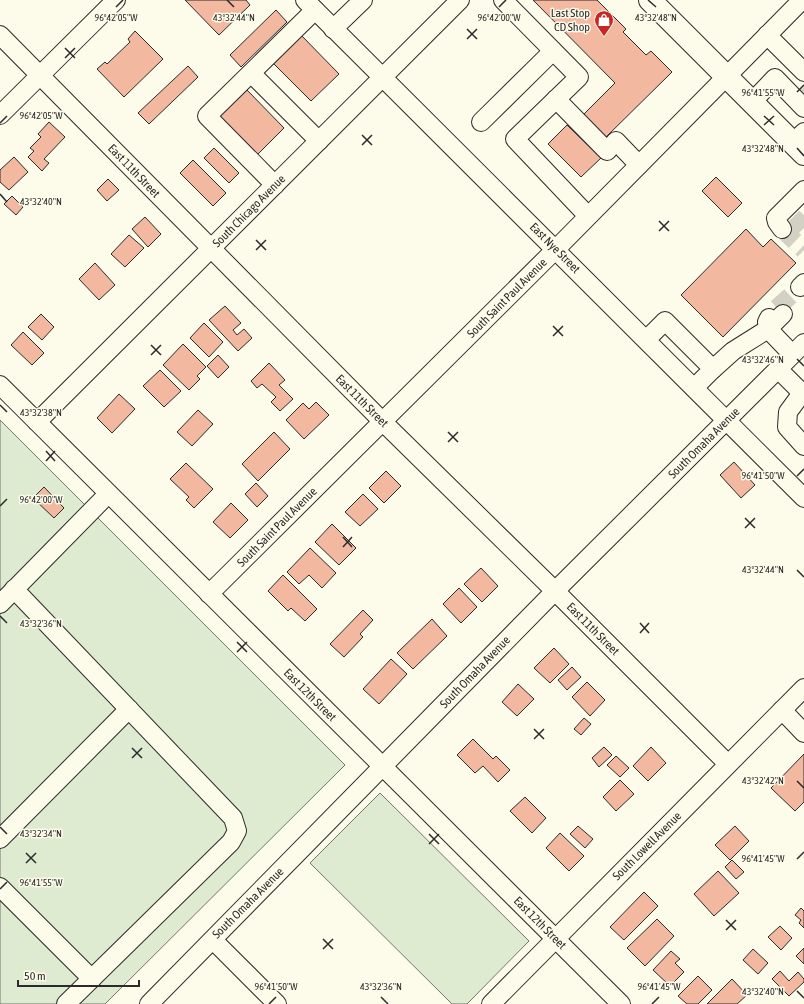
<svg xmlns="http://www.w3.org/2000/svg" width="804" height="1004" font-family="'Asap Condensed',sans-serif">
<rect width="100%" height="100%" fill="#fdfbea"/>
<g fill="#deebd1" stroke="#74746e">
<polygon points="0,420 345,765 105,1004 0,1004"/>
<polygon points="380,793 529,941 467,1004 452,1004 310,863"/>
</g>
<g fill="#f2b8a0" stroke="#2b2b2b">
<polygon points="185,0 246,0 250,5 219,35"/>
<polygon points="533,0 597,0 626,29 623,32 646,55 651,51 672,72 603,140 581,117 615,83"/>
<polygon points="276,10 287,22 241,67 230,55"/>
<polygon points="135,31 163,59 124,97 97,69 105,62 107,64 130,42 128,39"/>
<polygon points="300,34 339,74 311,101 272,62"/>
<polygon points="188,66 198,77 149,124 138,113"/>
<polygon points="245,88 284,128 257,155 218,116"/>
<polygon points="49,122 65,137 44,159 49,163 42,171 28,157 34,151 30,148 41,137 38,134"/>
<polygon points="567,125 601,158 581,177 548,144"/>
<polygon points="214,148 239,173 229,183 204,158"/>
<polygon points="14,157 28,172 9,190 0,182 0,170"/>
<polygon points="193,160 226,193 213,206 180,173"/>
<polygon points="716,177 742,203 728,217 702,191"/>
<polygon points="108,179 119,190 107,201 97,190"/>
<polygon points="12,196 23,207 16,215 4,204"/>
<polygon points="145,217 161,234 148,247 132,229"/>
<polygon points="746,229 763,247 771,239 796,263 723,337 681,295"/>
<polygon points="129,235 144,248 125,267 111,254"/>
<polygon points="95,263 115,285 99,300 79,279"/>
<polygon points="225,306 241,323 233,330 237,335 244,329 252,338 238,351 209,320"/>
<polygon points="41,314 54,327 42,340 28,327"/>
<polygon points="204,323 223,342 209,357 190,338"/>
<polygon points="23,332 44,353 32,365 11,345"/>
<polygon points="183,344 206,367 197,376 200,379 189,390 163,365"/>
<polygon points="218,355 229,367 218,378 207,366"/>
<polygon points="269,363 285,380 279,385 293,399 280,411 271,402 276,397 262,384 257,388 251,381"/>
<polygon points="160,370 181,391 164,407 143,386"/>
<polygon points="119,394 135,409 112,433 97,418"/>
<polygon points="316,402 329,415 304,439 286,420 303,403 309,409"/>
<polygon points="198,410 213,424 192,446 177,432"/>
<polygon points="274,432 290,449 258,481 242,464"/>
<polygon points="734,462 755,485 741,498 720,475"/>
<polygon points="186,463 213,489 194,508 186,500 189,497 170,479"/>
<polygon points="386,471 401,486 384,503 369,488"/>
<polygon points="256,483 268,496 257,507 245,494"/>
<polygon points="44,487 64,508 54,518 33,498"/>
<polygon points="363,494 378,509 360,526 345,512"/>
<polygon points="231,503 248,520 230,538 213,522"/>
<polygon points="332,524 356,548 339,565 315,542"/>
<polygon points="310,548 336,573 322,588 309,575 299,584 287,572"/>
<polygon points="481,568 498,586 482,602 464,584"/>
<polygon points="283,575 317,609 305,621 291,608 288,611 268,591"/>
<polygon points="459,588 477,607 461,623 443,604"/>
<polygon points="363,610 373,620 360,634 363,637 344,657 330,644"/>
<polygon points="432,619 447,636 413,669 397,653"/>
<polygon points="554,648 569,664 550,683 534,668"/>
<polygon points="391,659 407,674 379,704 363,689"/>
<polygon points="572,667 581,677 567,690 558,680"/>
<polygon points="587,682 605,700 590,716 572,697"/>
<polygon points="518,684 534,699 517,716 502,702"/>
<polygon points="584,718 591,724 581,735 574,729"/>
<polygon points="473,739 493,759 496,756 510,770 498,782 483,766 475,773 457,755"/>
<polygon points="604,747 612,755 599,767 592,758"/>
<polygon points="651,747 666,763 648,781 633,766"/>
<polygon points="804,754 804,802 795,811 771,788"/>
<polygon points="616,756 629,768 620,777 607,765"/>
<polygon points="620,780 634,794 616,811 603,797"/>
<polygon points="525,797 546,818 532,833 510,811"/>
<polygon points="578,826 593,839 585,848 570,834"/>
<polygon points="735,826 749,841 730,860 715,845"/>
<polygon points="560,833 584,856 569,871 546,848"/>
<polygon points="732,860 744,872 736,879 725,867"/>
<polygon points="718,871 739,893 714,916 694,894"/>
<polygon points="644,892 658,906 624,940 610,927"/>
<polygon points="801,908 804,911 804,928 799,923 801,920 795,915"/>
<polygon points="657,919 674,936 645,966 627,948"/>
<polygon points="780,926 792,938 781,950 768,937"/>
<polygon points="804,948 804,964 796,956"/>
<polygon points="753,949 768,963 758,974 743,960"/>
<polygon points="671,951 680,959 675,963 684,972 670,986 653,970"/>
<polygon points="780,971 789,981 798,972 804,979 804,982 789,996 772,979"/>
<polygon points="698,976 712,990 698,1004 687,1004 678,996"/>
<polygon points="732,979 747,995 737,1004 707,1004"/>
</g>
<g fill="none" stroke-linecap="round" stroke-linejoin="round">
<g stroke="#d3d1c4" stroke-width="18" stroke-dasharray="18 9" stroke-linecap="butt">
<polyline points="801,90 804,93"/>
<polyline points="793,217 804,228"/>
<polyline points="782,229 804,250"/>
<polyline points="777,308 800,287"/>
</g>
<defs>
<g id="minor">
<polyline points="305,0 804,498"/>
<polyline points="503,0 579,77 515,139 588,216"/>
<polyline points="333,29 363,0"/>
<polyline points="0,35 383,422 555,591 728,764"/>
<polyline points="767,35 804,72"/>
<polyline points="251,73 319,141"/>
<polyline points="556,99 607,151 616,141 639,165"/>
<polyline points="752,102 775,78 804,108"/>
<polyline points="0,115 116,0"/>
<polyline points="481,122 553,51"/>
<polyline points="793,143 804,132"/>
<polyline points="275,185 207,116 315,10"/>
<polyline points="782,229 777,222 776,218 804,190"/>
<polyline points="800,287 804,283"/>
<polyline points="769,318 767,322 768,329 792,354"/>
<polyline points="646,340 665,321 713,369 694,388"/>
<polyline points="713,369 733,351 768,329 783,314"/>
<polyline points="778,369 804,395"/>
<polyline points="0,385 621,1004"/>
<polyline points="802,393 788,412 787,427 804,446"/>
<polyline points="37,422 460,0"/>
<polyline points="14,589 233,818 237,831 231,842 66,1004"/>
<polyline points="209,594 556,249 802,0"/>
<polyline points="0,604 108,494"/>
<polyline points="782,710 804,733"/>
<polyline points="0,839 129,709"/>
<polyline points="0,887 92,979"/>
<polyline points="213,940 277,1004"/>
<polyline points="149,1004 555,591 804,343"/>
<polyline points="491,1004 804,688"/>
</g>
<polyline id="major" points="650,0 804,154"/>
</defs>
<use href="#minor" stroke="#2b2b2b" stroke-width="20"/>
<use href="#major" stroke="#2b2b2b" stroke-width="24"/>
<use href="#minor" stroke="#fdfbea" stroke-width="18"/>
<use href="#major" stroke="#fdfbea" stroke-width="22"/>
</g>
<path fill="none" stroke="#2b2b2b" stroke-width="1.5" d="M 227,0 L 234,7M 648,0 L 656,7M 116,7 L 123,0M 499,7 L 506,0M 467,29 L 477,39M 467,39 L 477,29M 65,48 L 75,58M 65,58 L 75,48M 797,92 L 804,85M 764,116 L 774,125M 0,123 L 7,116M 764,125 L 774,116M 362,135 L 372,145M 362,145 L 372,135M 797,148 L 804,156M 0,194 L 7,202M 659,221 L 669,231M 659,231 L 669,221M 256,240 L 266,250M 256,250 L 266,240M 553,326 L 563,336M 553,336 L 563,326M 151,345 L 161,355M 151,355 L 161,345M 797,359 L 804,366M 0,405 L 7,412M 448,432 L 458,442M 448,442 L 458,432M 46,451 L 55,461M 46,461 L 55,451M 797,476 L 804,469M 0,506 L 7,499M 745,518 L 755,528M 745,528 L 755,518M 343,537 L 352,547M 343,547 L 352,537M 797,570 L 804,577M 0,616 L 7,623M 640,623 L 649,633M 640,633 L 649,623M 237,642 L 247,652M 237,652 L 247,642M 534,729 L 544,739M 534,739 L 544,729M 132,748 L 142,758M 132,758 L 142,748M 797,781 L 804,788M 0,827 L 7,834M 429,834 L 439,844M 429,844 L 439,834M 26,853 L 36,863M 797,859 L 804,852M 26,863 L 36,853M 0,889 L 7,882M 726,920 L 736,930M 726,930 L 736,920M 323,939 L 333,949M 323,949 L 333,939M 797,991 L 804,998M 381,997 L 388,1004M 269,1004 L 276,997M 652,1004 L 659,997"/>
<defs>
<symbol id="shop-pin" viewBox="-11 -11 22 30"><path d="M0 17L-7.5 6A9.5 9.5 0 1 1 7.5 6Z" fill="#c62828" stroke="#fdfbea"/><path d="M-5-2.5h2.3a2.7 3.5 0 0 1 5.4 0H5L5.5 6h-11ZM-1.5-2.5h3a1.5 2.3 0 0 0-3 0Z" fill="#fff"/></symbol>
</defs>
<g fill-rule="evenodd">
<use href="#shop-pin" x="593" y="9" width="22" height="30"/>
</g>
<g text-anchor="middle" stroke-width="3" stroke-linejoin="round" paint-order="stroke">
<g font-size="12" fill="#2b2b2b" stroke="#fdfbea" text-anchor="end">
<text x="590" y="17">Last Stop<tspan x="590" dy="14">CD Shop</tspan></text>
</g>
<g font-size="12" fill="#2b2b2b" stroke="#fdfbea">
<text transform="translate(134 171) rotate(46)" y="4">East 11th Street</text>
<text transform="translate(249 211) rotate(-45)" y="4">South Chicago Avenue</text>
<text transform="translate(555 248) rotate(45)" y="4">East Nye Street</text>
<text transform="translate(507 298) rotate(-45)" y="4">South Saint Paul Avenue</text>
<text transform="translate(362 401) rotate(45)" y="4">East 11th Street</text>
<text transform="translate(704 443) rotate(-45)" y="4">South Omaha Avenue</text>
<text transform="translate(277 527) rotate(-45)" y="4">South Saint Paul Avenue</text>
<text transform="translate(593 629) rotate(45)" y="4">East 11th Street</text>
<text transform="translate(475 672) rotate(-46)" y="4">South Omaha Avenue</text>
<text transform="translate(310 695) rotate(45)" y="4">East 12th Street</text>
<text transform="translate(647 846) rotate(-45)" y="4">South Lowell Avenue</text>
<text transform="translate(248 903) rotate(-45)" y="4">South Omaha Avenue</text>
<text transform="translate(540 923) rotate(45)" y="4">East 12th Street</text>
</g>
</g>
<g font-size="10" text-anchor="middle" fill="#2b2b2b" stroke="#fdfbea" stroke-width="3" stroke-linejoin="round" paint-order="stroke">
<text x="656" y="21">43°32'48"N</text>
<text x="116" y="21">96°42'05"W</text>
<text x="234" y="21">43°32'44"N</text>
<text x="499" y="21">96°42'00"W</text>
<text x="763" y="96">96°41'55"W</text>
<text x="41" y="119">96°42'05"W</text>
<text x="763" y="152">43°32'48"N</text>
<text x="41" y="205">43°32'40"N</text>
<text x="763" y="363">43°32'46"N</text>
<text x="41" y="416">43°32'38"N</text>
<text x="763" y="479">96°41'50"W</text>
<text x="41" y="503">96°42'00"W</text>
<text x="763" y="573">43°32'44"N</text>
<text x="41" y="627">43°32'36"N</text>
<text x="763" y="784">43°32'42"N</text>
<text x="41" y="837">43°32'34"N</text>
<text x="763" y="862">96°41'45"W</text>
<text x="41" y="886">96°41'55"W</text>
<text x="276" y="990">96°41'50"W</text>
<text x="659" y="990">96°41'45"W</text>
<text x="381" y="990">43°32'36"N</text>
<text x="763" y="995">43°32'40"N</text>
</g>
<path d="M18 980v6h121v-6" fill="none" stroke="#2b2b2b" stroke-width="2"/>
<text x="24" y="980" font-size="12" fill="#2b2b2b" stroke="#fdfbea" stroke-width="3" paint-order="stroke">50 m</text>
</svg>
